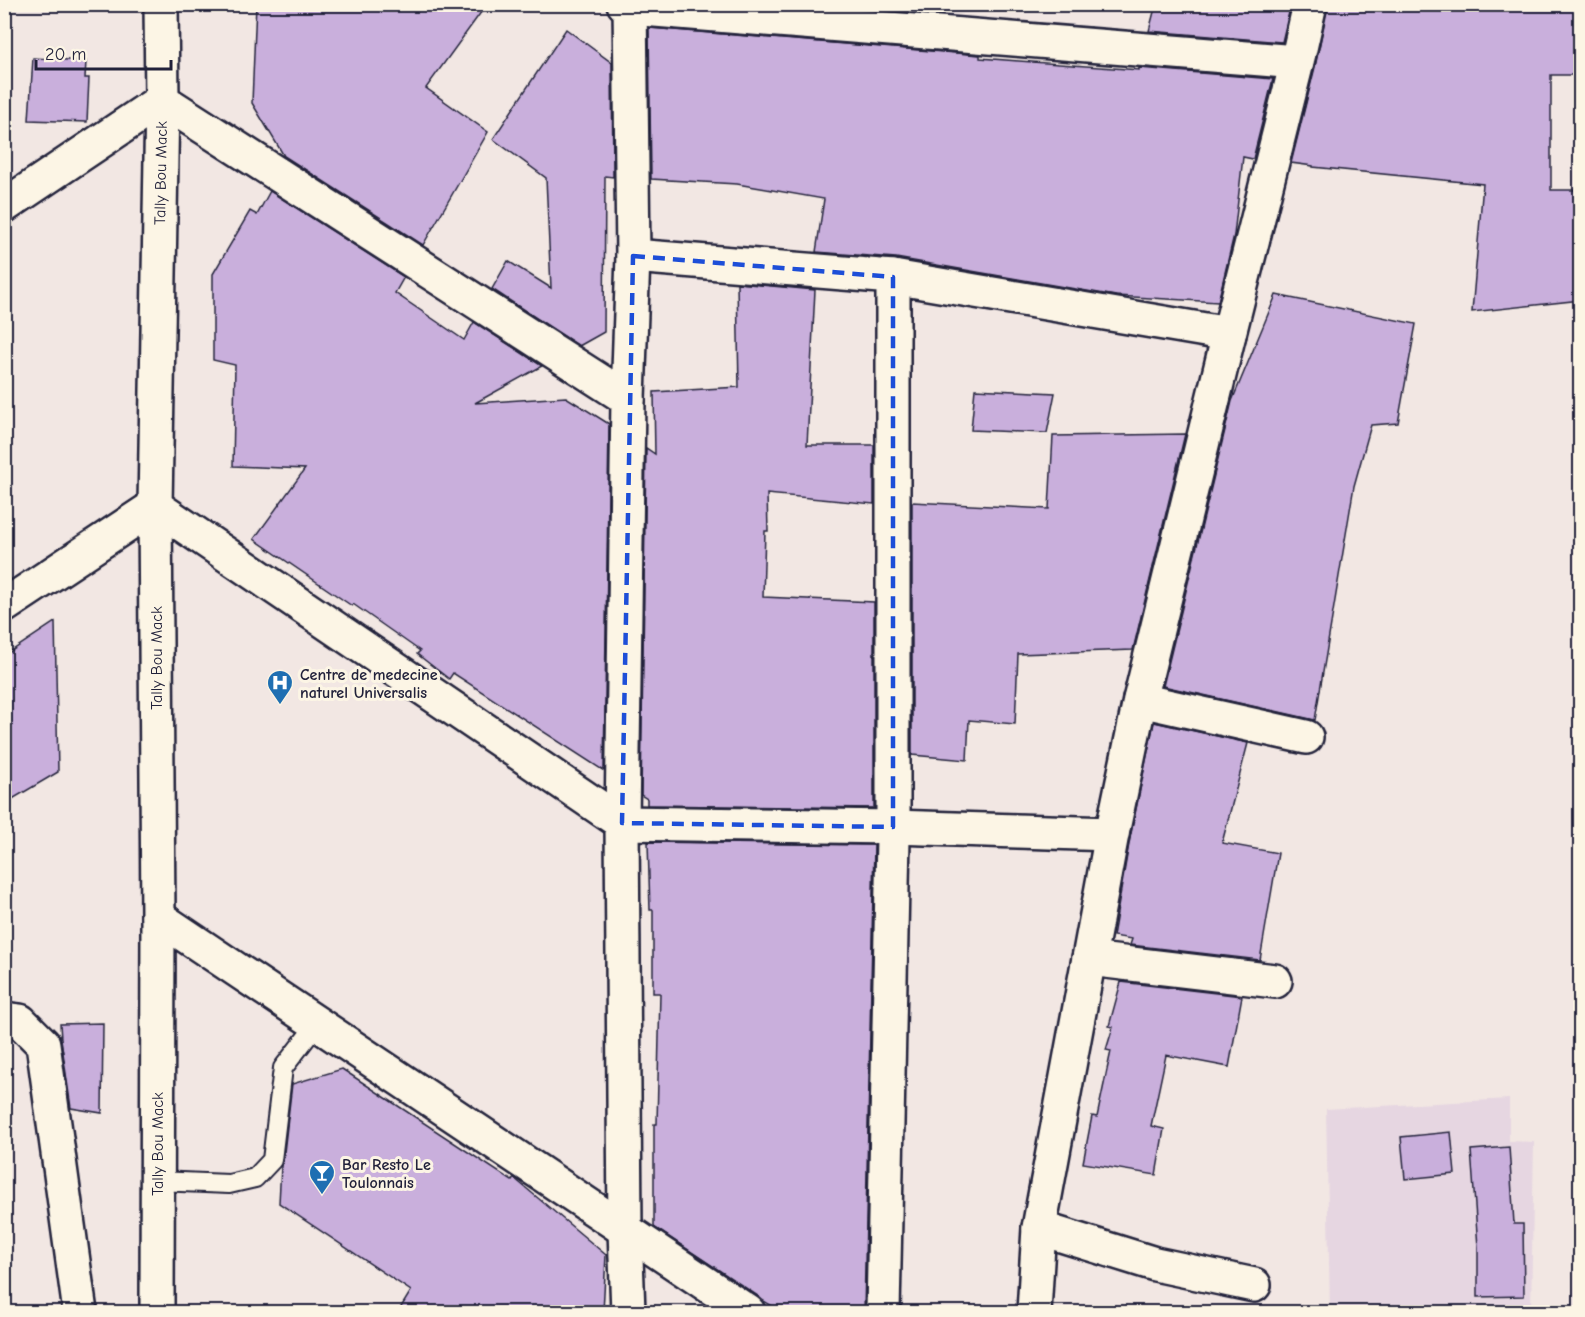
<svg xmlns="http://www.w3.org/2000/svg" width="1585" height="1317" font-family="'Comic Neue',sans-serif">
<rect width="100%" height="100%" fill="#f2e7e3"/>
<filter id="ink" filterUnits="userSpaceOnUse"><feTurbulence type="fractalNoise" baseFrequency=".0167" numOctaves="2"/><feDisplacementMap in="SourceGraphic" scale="12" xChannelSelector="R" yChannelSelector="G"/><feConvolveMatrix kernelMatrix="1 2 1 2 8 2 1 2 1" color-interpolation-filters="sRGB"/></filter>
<g filter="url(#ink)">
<polygon fill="#e6d6e1" points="1509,1099 1509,1141 1534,1142 1531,1312 1330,1312 1326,1109"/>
<g fill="#c9afdc" stroke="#22223b" stroke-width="1.5">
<polygon points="256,4 487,4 426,88 488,132 423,245 284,156 252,103"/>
<polygon points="819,4 902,4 902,11"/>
<polygon points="1156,4 1291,4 1282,42 1149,31"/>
<polygon points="1328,4 1581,4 1581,50 1575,75 1551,75 1551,190 1581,190 1581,300 1472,312 1483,184 1313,167 1313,166 1291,163 1315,67"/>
<polygon points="649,28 980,55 980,58 1139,70 1139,68 1273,79 1253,159 1243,157 1234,235 1218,302 1116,296 896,258 816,252 824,199 737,184 651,179"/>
<polygon points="566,29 612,63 613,177 605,176 604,332 579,346 492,289 508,261 551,288 546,178 493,139"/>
<polygon points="33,58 86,61 85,78 89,78 87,122 29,120"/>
<polygon points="270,191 404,277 395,293 464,340 474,322 542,366 475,403 566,397 609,424 604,771 453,673 449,679 417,654 420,651 353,604 352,606 254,539 305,469 233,466 235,365 213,360 213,274 250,211 257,215"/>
<polygon points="737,283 815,290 807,445 874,445 874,504 767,494 768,531 765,531 763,597 874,602 874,808 647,805 647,799 641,795 646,448 655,454 654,392 739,387"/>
<polygon points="1276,295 1416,324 1398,423 1371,425 1354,486 1315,720 1163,686 1232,401"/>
<polygon points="975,389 1055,393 1047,433 971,430"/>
<polygon points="1185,434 1133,650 1018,654 1015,724 969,720 967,760 912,755 912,502 1049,509 1053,436"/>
<polygon points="55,622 58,772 4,804 4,656"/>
<polygon points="1154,722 1248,743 1222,843 1278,853 1260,960 1130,945 1132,939 1113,936 1130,838"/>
<polygon points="648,842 874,845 864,1312 782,1312 762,1300 758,1296 654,1227 654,1124 657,1124 660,993 653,993 653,910 650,910"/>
<polygon points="1121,982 1242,996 1229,1067 1166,1055 1151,1126 1164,1129 1156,1175 1083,1163 1092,1116 1097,1117 1111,1051 1106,1050 1113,1027 1109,1026"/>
<polygon points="103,1023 102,1113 71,1108 61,1039 60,1024"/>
<polygon points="342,1069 512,1181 514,1178 606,1255 603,1312 398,1312 411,1291 279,1203 281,1166 283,1161 292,1084"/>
<polygon points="1451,1132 1455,1174 1405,1179 1401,1137"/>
<polygon points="1509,1147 1514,1224 1523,1224 1524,1296 1478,1297 1478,1247 1471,1150"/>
</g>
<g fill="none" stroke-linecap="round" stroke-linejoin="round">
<defs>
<polyline id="lane" points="157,1181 229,1184 255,1178 272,1160 283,1068 317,1024"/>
<g id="street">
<polyline points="624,4 630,8 1297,62"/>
<polyline points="4,206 162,100 628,399"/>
<polyline points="633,256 893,277 1229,334"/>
<polyline points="4,606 155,506 622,823 893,827 1112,834"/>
<polyline points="1140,700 1306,737"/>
<polyline points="158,917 748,1312"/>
<polyline points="1089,959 1275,981"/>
<polyline points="4,1019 20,1021 43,1044 80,1312"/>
<polyline points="1039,1228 1155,1264 1254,1285"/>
<polyline points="157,1312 158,917 155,506 162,100 161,4"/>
<polyline points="628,1312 625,1230 622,823 628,399 633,256 630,4"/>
<polyline points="883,1312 893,838 893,277"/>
<polyline points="1034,1312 1039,1228 1112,834 1140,700 1229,334 1297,62 1310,4"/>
</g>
</defs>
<use href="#lane" stroke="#22223b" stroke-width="22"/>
<use href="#street" stroke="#22223b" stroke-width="38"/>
<use href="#lane" stroke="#fcf5e5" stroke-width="18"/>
<use href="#street" stroke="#fcf5e5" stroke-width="33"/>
</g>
</g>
<path fill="none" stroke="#1d4ed8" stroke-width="4.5" stroke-dasharray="12 8" stroke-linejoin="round" d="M 633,256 L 893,277 L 893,827 L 622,823 Z"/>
<defs>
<symbol id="hospital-pin" viewBox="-11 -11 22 30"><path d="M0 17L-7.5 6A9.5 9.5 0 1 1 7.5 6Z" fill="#1f6fb2" stroke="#fcf5e5"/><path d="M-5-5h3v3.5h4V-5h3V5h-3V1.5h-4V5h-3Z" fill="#fff"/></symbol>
<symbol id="bar-pin" viewBox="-11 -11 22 30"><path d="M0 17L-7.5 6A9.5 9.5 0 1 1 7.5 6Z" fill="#1f6fb2" stroke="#fcf5e5"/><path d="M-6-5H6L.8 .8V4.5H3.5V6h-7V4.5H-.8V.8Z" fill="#fff"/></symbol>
</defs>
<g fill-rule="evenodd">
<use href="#hospital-pin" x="265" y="668" width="30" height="40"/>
<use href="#bar-pin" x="307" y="1158" width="30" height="40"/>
</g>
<g text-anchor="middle" stroke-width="6" stroke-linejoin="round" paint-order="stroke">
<g font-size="16" fill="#22223b" stroke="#fcf5e5">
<text transform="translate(160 173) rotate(-89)" y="6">Tally Bou Mack</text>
<text transform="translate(156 658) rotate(-90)" y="6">Tally Bou Mack</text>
<text transform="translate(157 1144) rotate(-90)" y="6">Tally Bou Mack</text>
</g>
<g font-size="16" font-weight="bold" fill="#22223b" stroke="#fcf5e5" text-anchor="start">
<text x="300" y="680">Centre de medecine<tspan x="300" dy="18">naturel Universalis</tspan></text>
<text x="342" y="1170">Bar Resto Le<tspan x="342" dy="18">Toulonnais</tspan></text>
</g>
</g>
<rect width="1585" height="1317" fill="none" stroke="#fcf5e5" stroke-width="24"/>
<rect x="12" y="12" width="1561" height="1293" fill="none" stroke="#22223b" stroke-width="2" filter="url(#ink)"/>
<path d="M36 60v9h135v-9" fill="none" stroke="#22223b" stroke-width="3"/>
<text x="45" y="60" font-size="18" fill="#22223b" stroke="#fcf5e5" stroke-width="4.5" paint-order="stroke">20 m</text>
</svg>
